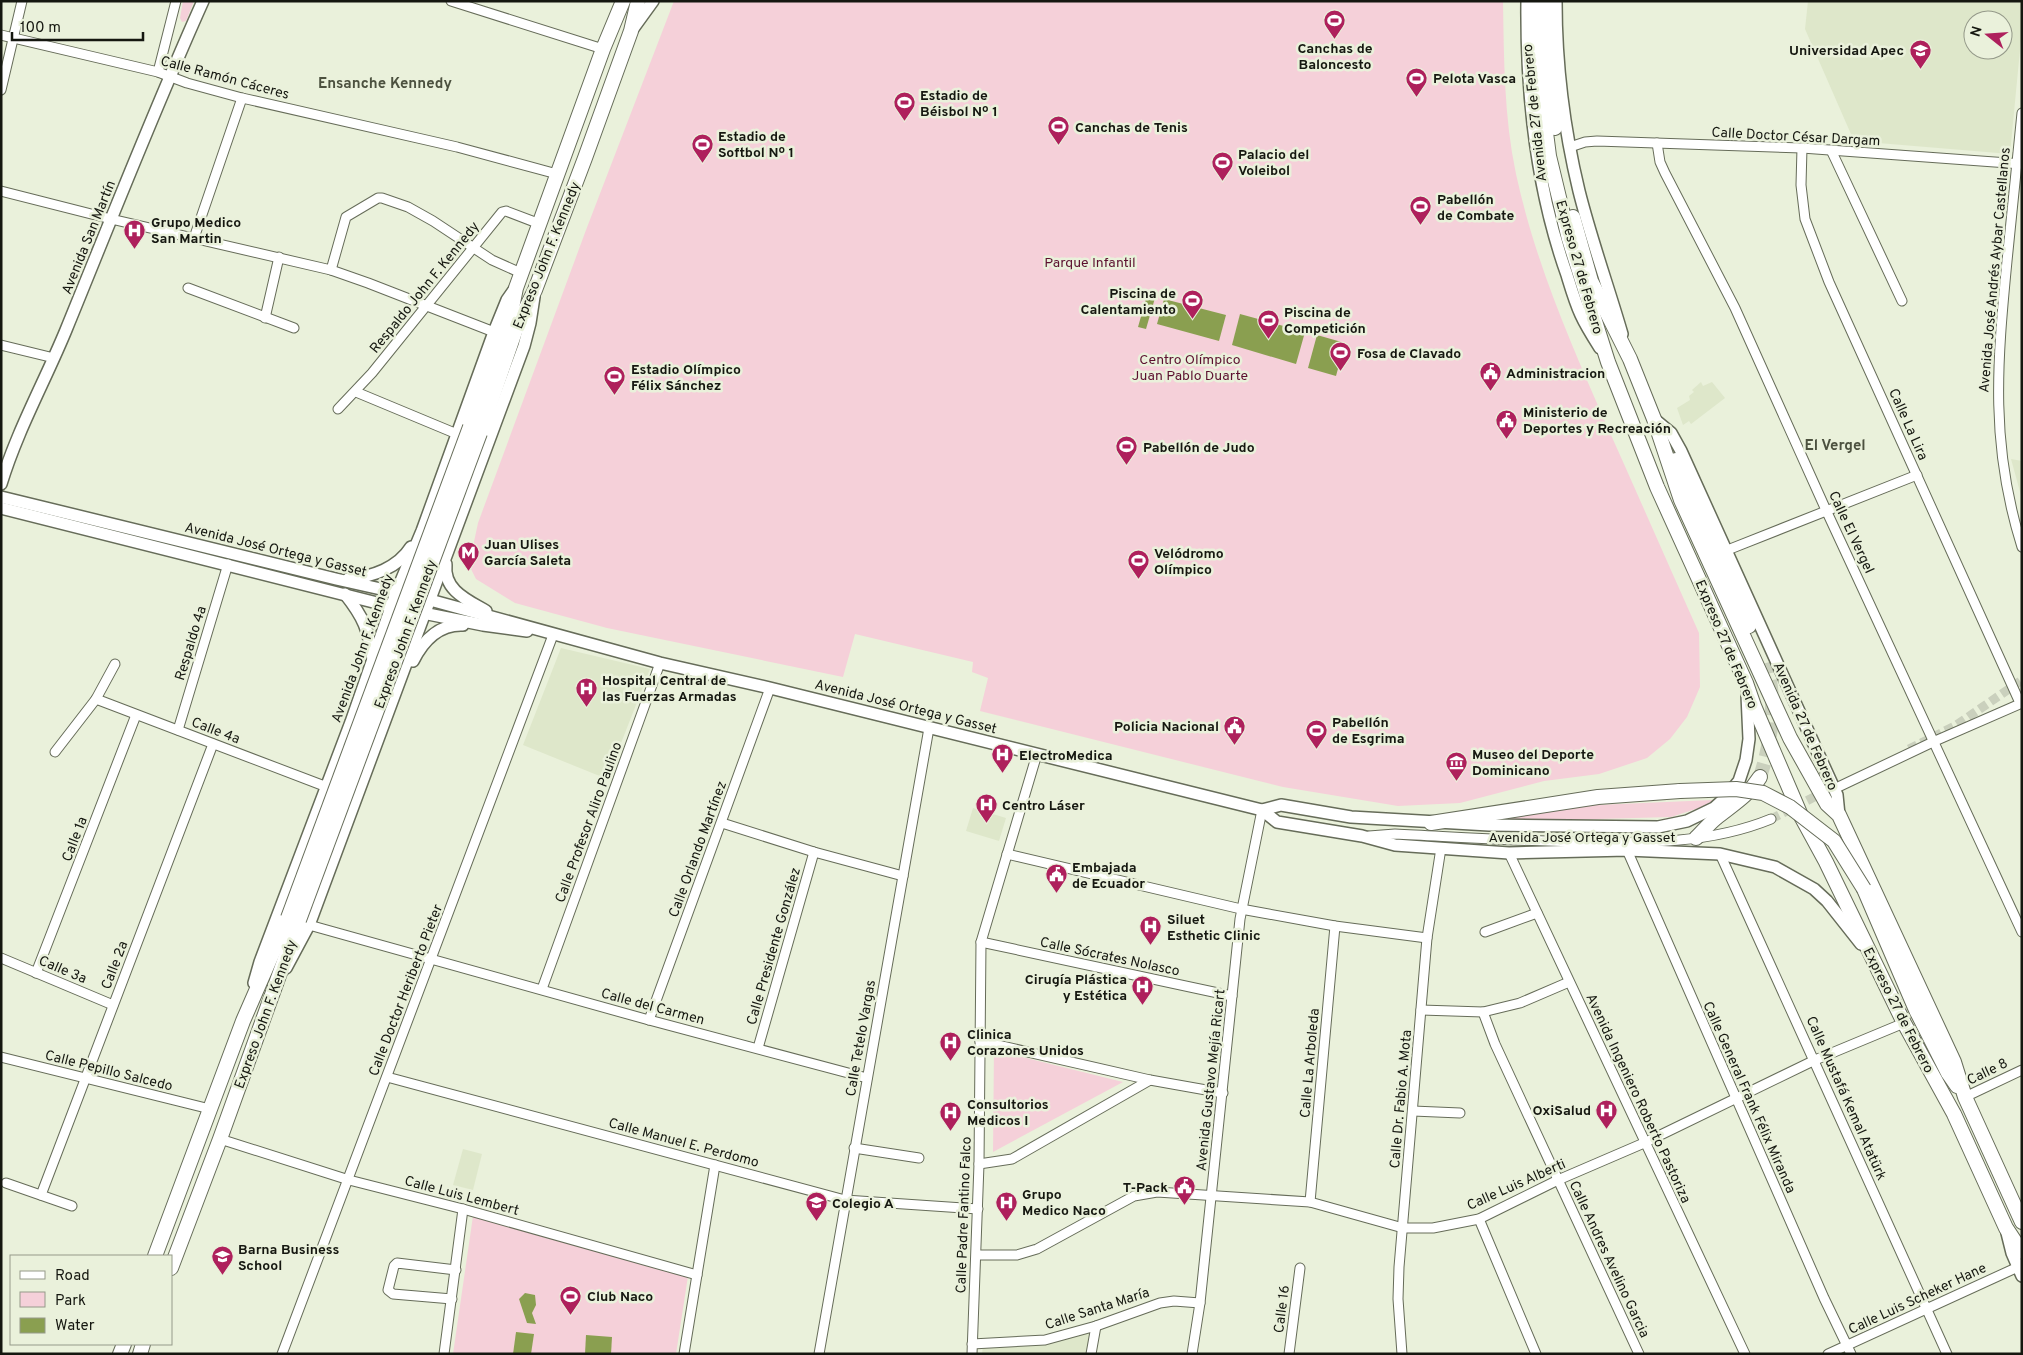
<svg xmlns="http://www.w3.org/2000/svg" width="2023" height="1355" font-family="Overpass,sans-serif">
<rect width="100%" height="100%" fill="#eaf1db"/>
<g fill="#dee7ca" fill-rule="evenodd">
<path d="M 1808,1 L 2022,1 L 2022,29 L 2010,154 L 1854,141 L 1805,29 ZM 1973,20 L 2003,20 L 2003,50 L 1973,50 Z"/>
<polygon points="1701,382 1703,386 1712,382 1725,398 1691,424 1689,421 1683,425 1677,408 1690,400 1689,396 1694,392 1692,390"/>
<polygon points="2011,459 2022,461 2022,499"/>
<polygon points="561,648 650,669 607,779 523,745"/>
<polygon points="973,808 1006,818 999,841 966,831"/>
<polygon points="463,1149 482,1154 473,1190 453,1185"/>
<polygon points="1090,1332 1086,1354 982,1354 983,1346 1045,1345"/>
</g>
<g fill="#f5d0d9">
<polygon points="183,1 194,1 186,21 182,22 180,18"/>
<path d="M 674,1 L 1503,1 C 1504,60 1504,117 1516,174 C 1535,262 1571,344 1607,426 C 1638,495 1668,564 1699,633 L 1700,687 L 1687,717 L 1670,739 L 1647,758 L 1599,774 L 1544,781 L 1460,803 L 1398,806 L 1283,787 L 980,711 L 988,678 L 972,672 L 973,662 L 855,634 L 843,677 L 607,628 L 515,603 L 476,579 L 469,565 L 478,523 L 586,230 Z"/>
<polygon points="1713,800 1705,806 1671,817 1487,822 1573,806"/>
<polygon points="994,1050 1123,1082 993,1152"/>
<polygon points="473,1216 688,1276 676,1354 453,1354"/>
</g>
<g fill="#8a9f50">
<polygon points="1147,295 1155,298 1146,329 1138,327"/>
<polygon points="1164,299 1226,315 1219,341 1157,324"/>
<polygon points="1240,314 1305,332 1296,364 1232,345"/>
<polygon points="1317,335 1345,343 1336,376 1308,368"/>
<polygon points="525,1293 535,1295 536,1305 532,1313 536,1324 527,1323 519,1299"/>
<polygon points="516,1332 534,1334 531,1354 513,1354"/>
<polygon points="586,1335 612,1337 611,1354 585,1354"/>
</g>
<g fill="none" stroke-linecap="round" stroke-linejoin="round">
<g stroke="#cad0bd" stroke-width="9" stroke-dasharray="9 4.5" stroke-linecap="butt">
<polyline points="1909,749 1955,726 2022,680"/>
<polyline points="1771,819 1824,792"/>
</g>
<path stroke="#cad0bd" stroke-width="14" stroke-dasharray="14 7" stroke-linecap="butt" d="M 1760,777 C 1772,740 1777,700 1766,663"/>
<defs>
<g id="minor">
<polyline points="451,1 603,49"/>
<polyline points="1,35 158,72 187,83 242,98 457,147 557,174"/>
<polyline points="158,72 176,1"/>
<polyline points="1,90 22,1"/>
<path d="M 2022,113 C 2017,162 2012,211 2007,261 C 1997,364 1990,446 2022,547"/>
<polyline points="1657,143 1660,162 1665,173 1735,308 1826,510 2022,932"/>
<polyline points="1570,147 1585,142 1597,141 1802,148 2022,164"/>
<polyline points="1802,148 1801,185 1805,219 1829,282 2020,703"/>
<polyline points="1831,150 1902,301"/>
<polyline points="1,191 111,219 331,270 368,283 494,332"/>
<polyline points="194,238 242,98"/>
<polyline points="331,270 346,217 378,198 382,198 408,207 433,221 492,260 521,273"/>
<polyline points="188,288 294,328"/>
<polyline points="265,318 279,257"/>
<polyline points="1,345 54,358"/>
<polyline points="356,392 457,434"/>
<polyline points="338,409 372,373 502,212 506,211 540,224"/>
<polyline points="1725,551 1917,475"/>
<polyline points="96,699 327,787"/>
<polyline points="178,730 228,564"/>
<polyline points="55,752 96,699 115,664"/>
<polyline points="1834,789 1935,741 2022,703"/>
<polyline points="722,823 814,852 903,876"/>
<path d="M 1369,836 L 1395,834 C 1457,837 1518,841 1580,842 C 1645,843 1710,844 1771,819"/>
<polyline points="1627,850 1824,1298 1851,1354"/>
<polyline points="1509,853 1745,1354"/>
<polyline points="1007,854 1241,909 1335,926 1427,938"/>
<polyline points="1720,854 1947,1354"/>
<polyline points="309,925 649,1020 867,1078"/>
<polyline points="1485,932 1537,913"/>
<polyline points="981,942 1232,996"/>
<polyline points="1,958 113,1005"/>
<polyline points="36,973 136,715"/>
<polyline points="542,989 660,663"/>
<polyline points="1421,1010 1483,1012 1520,1003 1569,982"/>
<polyline points="1483,1012 1495,1044 1639,1354"/>
<polyline points="649,1020 770,688"/>
<polyline points="980,1041 1150,1080 1223,1093"/>
<polyline points="758,1048 814,852"/>
<polyline points="1,1057 210,1109"/>
<polyline points="387,1077 845,1200 978,1209"/>
<polyline points="1965,1097 2022,1070"/>
<polyline points="1413,1111 1460,1113"/>
<polyline points="220,1139 349,1180 463,1209 697,1275"/>
<polyline points="854,1148 919,1158"/>
<polyline points="979,1164 1012,1159 1150,1080"/>
<polyline points="6,1183 72,1206"/>
<polyline points="41,1195 213,744"/>
<polyline points="1310,1202 1335,926"/>
<polyline points="1479,1219 1536,1354"/>
<polyline points="977,1255 1017,1255 1037,1249 1134,1196 1157,1192 1310,1202 1403,1228 1433,1228 1479,1219 1558,1180 1644,1143 1815,1060 1904,1023"/>
<polyline points="452,1299 393,1294 388,1290 394,1266 397,1263 456,1270"/>
<polyline points="972,1344 1045,1340 1096,1326 1160,1303 1174,1301 1200,1303"/>
<polyline points="282,1354 553,635"/>
<polyline points="444,1354 463,1209"/>
<polyline points="684,1354 715,1165"/>
<polyline points="819,1354 929,728"/>
<polyline points="972,1354 979,1164 981,942 1037,754"/>
<polyline points="1091,1354 1096,1326"/>
<polyline points="1192,1354 1200,1303 1240,919 1262,810"/>
<polyline points="1289,1354 1300,1268"/>
<polyline points="1402,1354 1398,1299 1399,1267 1427,938 1441,848"/>
<polyline points="1828,1354 2018,1267"/>
</g>
<g id="major">
<path d="M 1527,1 C 1526,94 1536,188 1567,275 C 1571,288 1575,302 1581,315 C 1586,326 1593,337 1600,348"/>
<path d="M 1556,1 C 1556,64 1564,129 1579,191 C 1591,239 1608,286 1622,334"/>
<polyline points="632,30 653,1"/>
<polyline points="1654,419 1671,433 1681,451 1837,795 1839,815"/>
<path d="M 1,484 C 17,431 45,381 66,330 C 111,220 154,110 203,1"/>
<polyline points="1,497 336,579 430,600 660,663 770,688 1262,810 1277,822 1362,836 1395,845 1509,853 1627,850 1720,854 1775,867 1814,889 1827,901 1861,944"/>
<polyline points="1,508 397,608"/>
<path d="M 446,564 C 443,590 467,600 486,611"/>
<path d="M 348,579 C 372,577 398,568 411,547"/>
<path d="M 345,594 C 364,618 368,629 373,659"/>
<polyline points="418,612 483,625 527,631"/>
<path d="M 413,661 C 423,641 439,624 463,625"/>
<polyline points="1262,810 1281,805 1351,817 1489,825 1658,827 1687,821 1714,808 1724,799 1739,781 1746,760 1749,739 1747,695"/>
<polyline points="286,968 309,925 524,346 530,323 534,297"/>
<polyline points="254,983 260,962 351,722 396,593 422,531 494,332 507,300 514,290"/>
<polyline points="2007,1233 2012,1253 2022,1276"/>
</g>
<g id="highway">
<polyline points="1537,1 1540,86 1549,156 1569,239 1608,362 1657,487 1746,683 1754,706 1802,818 1826,862 1904,1023 1954,1114 2006,1228 2022,1252"/>
<polyline points="1548,1 1550,83 1555,128"/>
<polyline points="1573,217 1591,281 1630,359 1654,419 1681,500 1790,738 1827,804 1839,815 1954,1062 1965,1097 2022,1222"/>
<polyline points="470,427 512,308 516,288 603,49 623,1"/>
<polyline points="480,433 517,326 535,290 585,158 631,31 638,1"/>
<polyline points="1676,460 1749,626"/>
<polyline points="1431,823 1598,797 1680,791"/>
<path d="M 1696,838 C 1702,832 1709,824 1716,818 C 1732,805 1749,795 1760,777"/>
<polyline points="1864,889 1916,1010 1948,1073 1957,1086"/>
<polyline points="155,1256 243,1021 288,918"/>
<polyline points="171,1268 220,1139 299,920"/>
<polyline points="120,1354 124,1344"/>
<polyline points="140,1354 143,1344"/>
</g>
</defs>
<use href="#minor" stroke="#666c59" stroke-width="11"/>
<use href="#major" stroke="#666c59" stroke-width="14"/>
<use href="#highway" stroke="#666c59" stroke-width="16"/>
<use href="#minor" stroke="#fff" stroke-width="9"/>
<use href="#major" stroke="#fff" stroke-width="11"/>
<use href="#highway" stroke="#fff" stroke-width="14"/>
<defs>
<g id="highway-bridge">
<polyline points="1680,791 1736,789 1763,793 1790,807 1834,841 1864,889"/>
<polyline points="288,918 470,427"/>
<polyline points="299,920 480,433"/>
</g>
</defs>
<use href="#highway-bridge" stroke="#666c59" stroke-width="16" stroke-linecap="butt"/>
<use href="#highway-bridge" stroke="#fff" stroke-width="14"/>
</g>
<defs>
<symbol id="stadium-pin" viewBox="-11 -11 22 30"><path d="M0 17L-7.5 6A9.5 9.5 0 1 1 7.5 6Z" fill="#ae205c" stroke="#eaf1db"/><path d="M0-5a6.5 5 0 1 0 0 10a6.5 5 0 1 0 0-10ZM-3.5-1.8h7v3.6h-7Z" fill="#fff"/></symbol>
<symbol id="university-pin" viewBox="-11 -11 22 30"><path d="M0 17L-7.5 6A9.5 9.5 0 1 1 7.5 6Z" fill="#ae205c" stroke="#eaf1db"/><path d="M0-5L7-2L0 1L-7-2ZM-4 1L0 2.5L4 1V4Q0 6-4 4Z" fill="#fff"/></symbol>
<symbol id="hospital-pin" viewBox="-11 -11 22 30"><path d="M0 17L-7.5 6A9.5 9.5 0 1 1 7.5 6Z" fill="#ae205c" stroke="#eaf1db"/><path d="M-5-5h3v3.5h4V-5h3V5h-3V1.5h-4V5h-3Z" fill="#fff"/></symbol>
<symbol id="civic-pin" viewBox="-11 -11 22 30"><path d="M0 17L-7.5 6A9.5 9.5 0 1 1 7.5 6Z" fill="#ae205c" stroke="#eaf1db"/><path d="M-.6-6.5H3V-4.5H.6V-3L4-1V1h2V6H-6V1h2V-1L-.6-3ZM-1.2 2.5V6h2.4V2.5Z" fill="#fff"/></symbol>
<symbol id="metro-pin" viewBox="-11 -11 22 30"><path d="M0 17L-7.5 6A9.5 9.5 0 1 1 7.5 6Z" fill="#ae205c" stroke="#eaf1db"/><path d="M-5.5 5V-5H-3L0 0L3-5H5.5V5H3V-.5L0 4L-3-.5V5Z" fill="#fff"/></symbol>
<symbol id="museum-pin" viewBox="-11 -11 22 30"><path d="M0 17L-7.5 6A9.5 9.5 0 1 1 7.5 6Z" fill="#ae205c" stroke="#eaf1db"/><path d="M0-6L6-3V-2H-6V-3ZM-5-1h2V3h-2ZM-1-1h2V3h-2ZM3-1h2V3H3ZM-6 4H6V6H-6Z" fill="#fff"/></symbol>
<symbol id="school-pin" viewBox="-11 -11 22 30"><path d="M0 17L-7.5 6A9.5 9.5 0 1 1 7.5 6Z" fill="#ae205c" stroke="#eaf1db"/><path d="M0-5L7-2L0 1L-7-2ZM-4 1L0 2.5L4 1V4Q0 6-4 4Z" fill="#fff"/></symbol>
</defs>
<g fill-rule="evenodd">
<use href="#stadium-pin" x="1322" y="8" width="25" height="34"/>
<use href="#university-pin" x="1908" y="38" width="25" height="34"/>
<use href="#stadium-pin" x="1404" y="66" width="25" height="34"/>
<use href="#stadium-pin" x="892" y="90" width="25" height="34"/>
<use href="#stadium-pin" x="1046" y="114" width="25" height="34"/>
<use href="#stadium-pin" x="690" y="132" width="25" height="34"/>
<use href="#stadium-pin" x="1210" y="150" width="25" height="34"/>
<use href="#stadium-pin" x="1408" y="194" width="25" height="34"/>
<use href="#hospital-pin" x="122" y="218" width="25" height="34"/>
<use href="#stadium-pin" x="1180" y="288" width="25" height="34"/>
<use href="#stadium-pin" x="1256" y="308" width="25" height="34"/>
<use href="#stadium-pin" x="1328" y="340" width="25" height="34"/>
<use href="#civic-pin" x="1478" y="360" width="25" height="34"/>
<use href="#stadium-pin" x="602" y="364" width="25" height="34"/>
<use href="#civic-pin" x="1494" y="408" width="25" height="34"/>
<use href="#stadium-pin" x="1114" y="434" width="25" height="34"/>
<use href="#metro-pin" x="456" y="540" width="25" height="34"/>
<use href="#stadium-pin" x="1126" y="548" width="25" height="34"/>
<use href="#hospital-pin" x="574" y="676" width="25" height="34"/>
<use href="#civic-pin" x="1222" y="714" width="25" height="34"/>
<use href="#stadium-pin" x="1304" y="718" width="25" height="34"/>
<use href="#hospital-pin" x="990" y="742" width="25" height="34"/>
<use href="#museum-pin" x="1444" y="750" width="25" height="34"/>
<use href="#hospital-pin" x="974" y="792" width="25" height="34"/>
<use href="#civic-pin" x="1044" y="862" width="25" height="34"/>
<use href="#hospital-pin" x="1138" y="914" width="25" height="34"/>
<use href="#hospital-pin" x="1130" y="974" width="25" height="34"/>
<use href="#hospital-pin" x="938" y="1030" width="25" height="34"/>
<use href="#hospital-pin" x="1594" y="1098" width="25" height="34"/>
<use href="#hospital-pin" x="938" y="1100" width="25" height="34"/>
<use href="#civic-pin" x="1172" y="1174" width="25" height="34"/>
<use href="#hospital-pin" x="994" y="1190" width="25" height="34"/>
<use href="#school-pin" x="804" y="1190" width="25" height="34"/>
<use href="#university-pin" x="210" y="1244" width="25" height="34"/>
<use href="#stadium-pin" x="558" y="1284" width="25" height="34"/>
</g>
<g text-anchor="middle" stroke-width="5" stroke-linejoin="round" paint-order="stroke">
<g font-size="14" font-weight="bold" fill="#151710" stroke="#eaf1db" text-anchor="start">
<text x="1335" y="53" text-anchor="middle">Canchas de<tspan x="1335" dy="16">Baloncesto</tspan></text>
<text x="1904" y="55" text-anchor="end">Universidad Apec</text>
<text x="1433" y="83">Pelota Vasca</text>
<text x="920" y="100">Estadio de<tspan x="920" dy="16">Béisbol Nº 1</tspan></text>
<text x="1075" y="132">Canchas de Tenis</text>
<text x="718" y="141">Estadio de<tspan x="718" dy="16">Softbol Nº 1</tspan></text>
<text x="1238" y="159">Palacio del<tspan x="1238" dy="16">Voleibol</tspan></text>
<text x="1437" y="204">Pabellón<tspan x="1437" dy="16">de Combate</tspan></text>
<text x="151" y="227">Grupo Medico<tspan x="151" dy="16">San Martin</tspan></text>
<text x="1176" y="298" text-anchor="end">Piscina de<tspan x="1176" dy="16">Calentamiento</tspan></text>
<text x="1284" y="317">Piscina de<tspan x="1284" dy="16">Competición</tspan></text>
<text x="1357" y="358">Fosa de Clavado</text>
<text x="631" y="374">Estadio Olímpico<tspan x="631" dy="16">Félix Sánchez</tspan></text>
<text x="1506" y="378">Administracion</text>
<text x="1523" y="417">Ministerio de<tspan x="1523" dy="16">Deportes y Recreación</tspan></text>
<text x="1143" y="452">Pabellón de Judo</text>
<text x="484" y="549">Juan Ulises<tspan x="484" dy="16">García Saleta</tspan></text>
<text x="1154" y="558">Velódromo<tspan x="1154" dy="16">Olímpico</tspan></text>
<text x="602" y="685">Hospital Central de<tspan x="602" dy="16">las Fuerzas Armadas</tspan></text>
<text x="1332" y="727">Pabellón<tspan x="1332" dy="16">de Esgrima</tspan></text>
<text x="1219" y="731" text-anchor="end">Policia Nacional</text>
<text x="1472" y="759">Museo del Deporte<tspan x="1472" dy="16">Dominicano</tspan></text>
<text x="1019" y="760">ElectroMedica</text>
<text x="1002" y="810">Centro Láser</text>
<text x="1072" y="872">Embajada<tspan x="1072" dy="16">de Ecuador</tspan></text>
<text x="1167" y="924">Siluet<tspan x="1167" dy="16">Esthetic Clinic</tspan></text>
<text x="1127" y="984" text-anchor="end">Cirugía Plástica<tspan x="1127" dy="16">y Estética</tspan></text>
<text x="967" y="1039">Clinica<tspan x="967" dy="16">Corazones Unidos</tspan></text>
<text x="967" y="1109">Consultorios<tspan x="967" dy="16">Medicos I</tspan></text>
<text x="1591" y="1115" text-anchor="end">OxiSalud</text>
<text x="1168" y="1192" text-anchor="end">T-Pack</text>
<text x="1022" y="1199">Grupo<tspan x="1022" dy="16">Medico Naco</tspan></text>
<text x="832" y="1208">Colegio A</text>
<text x="238" y="1254">Barna Business<tspan x="238" dy="16">School</tspan></text>
<text x="587" y="1301">Club Naco</text>
</g>
<g font-size="14" fill="#151710" stroke="#eaf1db">
<text transform="translate(225 77) rotate(15)" y="5">Calle Ramón Cáceres</text>
<text transform="translate(1534 113) rotate(-96)" y="5">Avenida 27 de Febrero</text>
<text transform="translate(1796 136) rotate(3)" y="5">Calle Doctor César Dargam</text>
<text transform="translate(88 237) rotate(-68)" y="5">Avenida San Martín</text>
<text transform="translate(546 255) rotate(-68)" y="5">Expreso John F. Kennedy</text>
<text transform="translate(1580 267) rotate(74)" y="5">Expreso 27 de Febrero</text>
<text transform="translate(1994 270) rotate(-85)" y="5">Avenida José Andrés Aybar Castellanos</text>
<text transform="translate(424 287) rotate(-51)" y="5">Respaldo John F. Kennedy</text>
<text transform="translate(1909 424) rotate(66)" y="5">Calle La Lira</text>
<text transform="translate(1852 532) rotate(65)" y="5">Calle El Vergel</text>
<text transform="translate(276 549) rotate(14)" y="5">Avenida José Ortega y Gasset</text>
<text transform="translate(405 634) rotate(-70)" y="5">Expreso John F. Kennedy</text>
<text transform="translate(190 643) rotate(-73)" y="5">Respaldo 4a</text>
<text transform="translate(1727 644) rotate(67)" y="5">Expreso 27 de Febrero</text>
<text transform="translate(362 648) rotate(-70)" y="5">Avenida John F. Kennedy</text>
<text transform="translate(906 706) rotate(14)" y="5">Avenida José Ortega y Gasset</text>
<text transform="translate(1806 726) rotate(66)" y="5">Avenida 27 de Febrero</text>
<text transform="translate(216 730) rotate(21)" y="5">Calle 4a</text>
<text transform="translate(588 822) rotate(-70)" y="5">Calle Profesor Aliro Paulino</text>
<text x="1582" y="842">Avenida José Ortega y Gasset</text>
<text transform="translate(74 839) rotate(-69)" y="5">Calle 1a</text>
<text transform="translate(697 849) rotate(-70)" y="5">Calle Orlando Martínez</text>
<text transform="translate(773 946) rotate(-74)" y="5">Calle Presidente González</text>
<text transform="translate(1110 956) rotate(12)" y="5">Calle Sócrates Nolasco</text>
<text transform="translate(114 965) rotate(-69)" y="5">Calle 2a</text>
<text transform="translate(63 969) rotate(23)" y="5">Calle 3a</text>
<text transform="translate(405 990) rotate(-69)" y="5">Calle Doctor Heriberto Pieter</text>
<text transform="translate(653 1006) rotate(15)" y="5">Calle del Carmen</text>
<text transform="translate(1899 1010) rotate(63)" y="5">Expreso 27 de Febrero</text>
<text transform="translate(265 1014) rotate(-70)" y="5">Expreso John F. Kennedy</text>
<text transform="translate(860 1038) rotate(-80)" y="5">Calle Tetelo Vargas</text>
<text transform="translate(1309 1063) rotate(-85)" y="5">Calle La Arboleda</text>
<text transform="translate(109 1070) rotate(14)" y="5">Calle Pepillo Salcedo</text>
<text transform="translate(1987 1071) rotate(-26)" y="5">Calle 8</text>
<text transform="translate(1210 1080) rotate(-84)" y="5">Avenida Gustavo Mejía Ricart</text>
<text transform="translate(1750 1097) rotate(66)" y="5">Calle General Frank Félix Miranda</text>
<text transform="translate(1639 1098) rotate(65)" y="5">Avenida Ingeniero Roberto Pastoriza</text>
<text transform="translate(1847 1098) rotate(66)" y="5">Calle Mustafá Kemal Atatürk</text>
<text transform="translate(1400 1099) rotate(-85)" y="5">Calle Dr. Fabio A. Mota</text>
<text transform="translate(684 1142) rotate(15)" y="5">Calle Manuel E. Perdomo</text>
<text transform="translate(1516 1184) rotate(-24)" y="5">Calle Luis Alberti</text>
<text transform="translate(462 1195) rotate(15)" y="5">Calle Luis Lembert</text>
<text transform="translate(963 1215) rotate(-88)" y="5">Calle Padre Fantino Falco</text>
<text transform="translate(1610 1259) rotate(65)" y="5">Calle Andres Avelino Garcia</text>
<text transform="translate(1917 1298) rotate(-25)" y="5">Calle Luis Scheker Hane</text>
<text transform="translate(1097 1308) rotate(-18)" y="5">Calle Santa María</text>
<text transform="translate(1281 1309) rotate(-83)" y="5">Calle 16</text>
</g>
<g font-size="14" fill="#5c102f" stroke="#eaf1db">
<text x="1090" y="267">Parque Infantil</text>
<text x="1190" y="364">Centro Olímpico<tspan x="1190" dy="16">Juan Pablo Duarte</tspan></text>
</g>
<g font-size="15" font-weight="bold" fill="#4c513f" stroke="#eaf1db">
<text x="385" y="88">Ensanche Kennedy</text>
<text x="1835" y="450">El Vergel</text>
</g>
</g>
<rect width="2023" height="1355" fill="none" stroke="#151710" stroke-width="5"/>
<rect x="10" y="1255" width="162" height="90" fill="#eaf1db" stroke="#959a8a"/>
<rect x="20" y="1271" width="25" height="8" fill="#ffffff" stroke="#959a8a"/>
<text x="55" y="1280" font-size="15" fill="#151710">Road</text>
<rect x="20" y="1292" width="25" height="15" fill="#f5d0d9" stroke="#959a8a"/>
<text x="55" y="1305" font-size="15" fill="#151710">Park</text>
<rect x="20" y="1318" width="25" height="15" fill="#8a9f50" stroke="#959a8a"/>
<text x="55" y="1330" font-size="15" fill="#151710">Water</text>
<g transform="translate(1988 35) rotate(287)"><circle r="24" fill="#eaf1db" stroke="#959a8a"/>
<path d="M0-4L9 19L0 12L-9 19Z" fill="#ae205c"/>
<text y="-8" font-size="14" font-weight="bold" text-anchor="middle" fill="#151710">N</text>
</g>
<path d="M12 32v8h131v-8" fill="none" stroke="#151710" stroke-width="2.5"/>
<text x="20" y="32" font-size="15" fill="#151710" stroke="#eaf1db" stroke-width="4" paint-order="stroke">100 m</text>
</svg>
